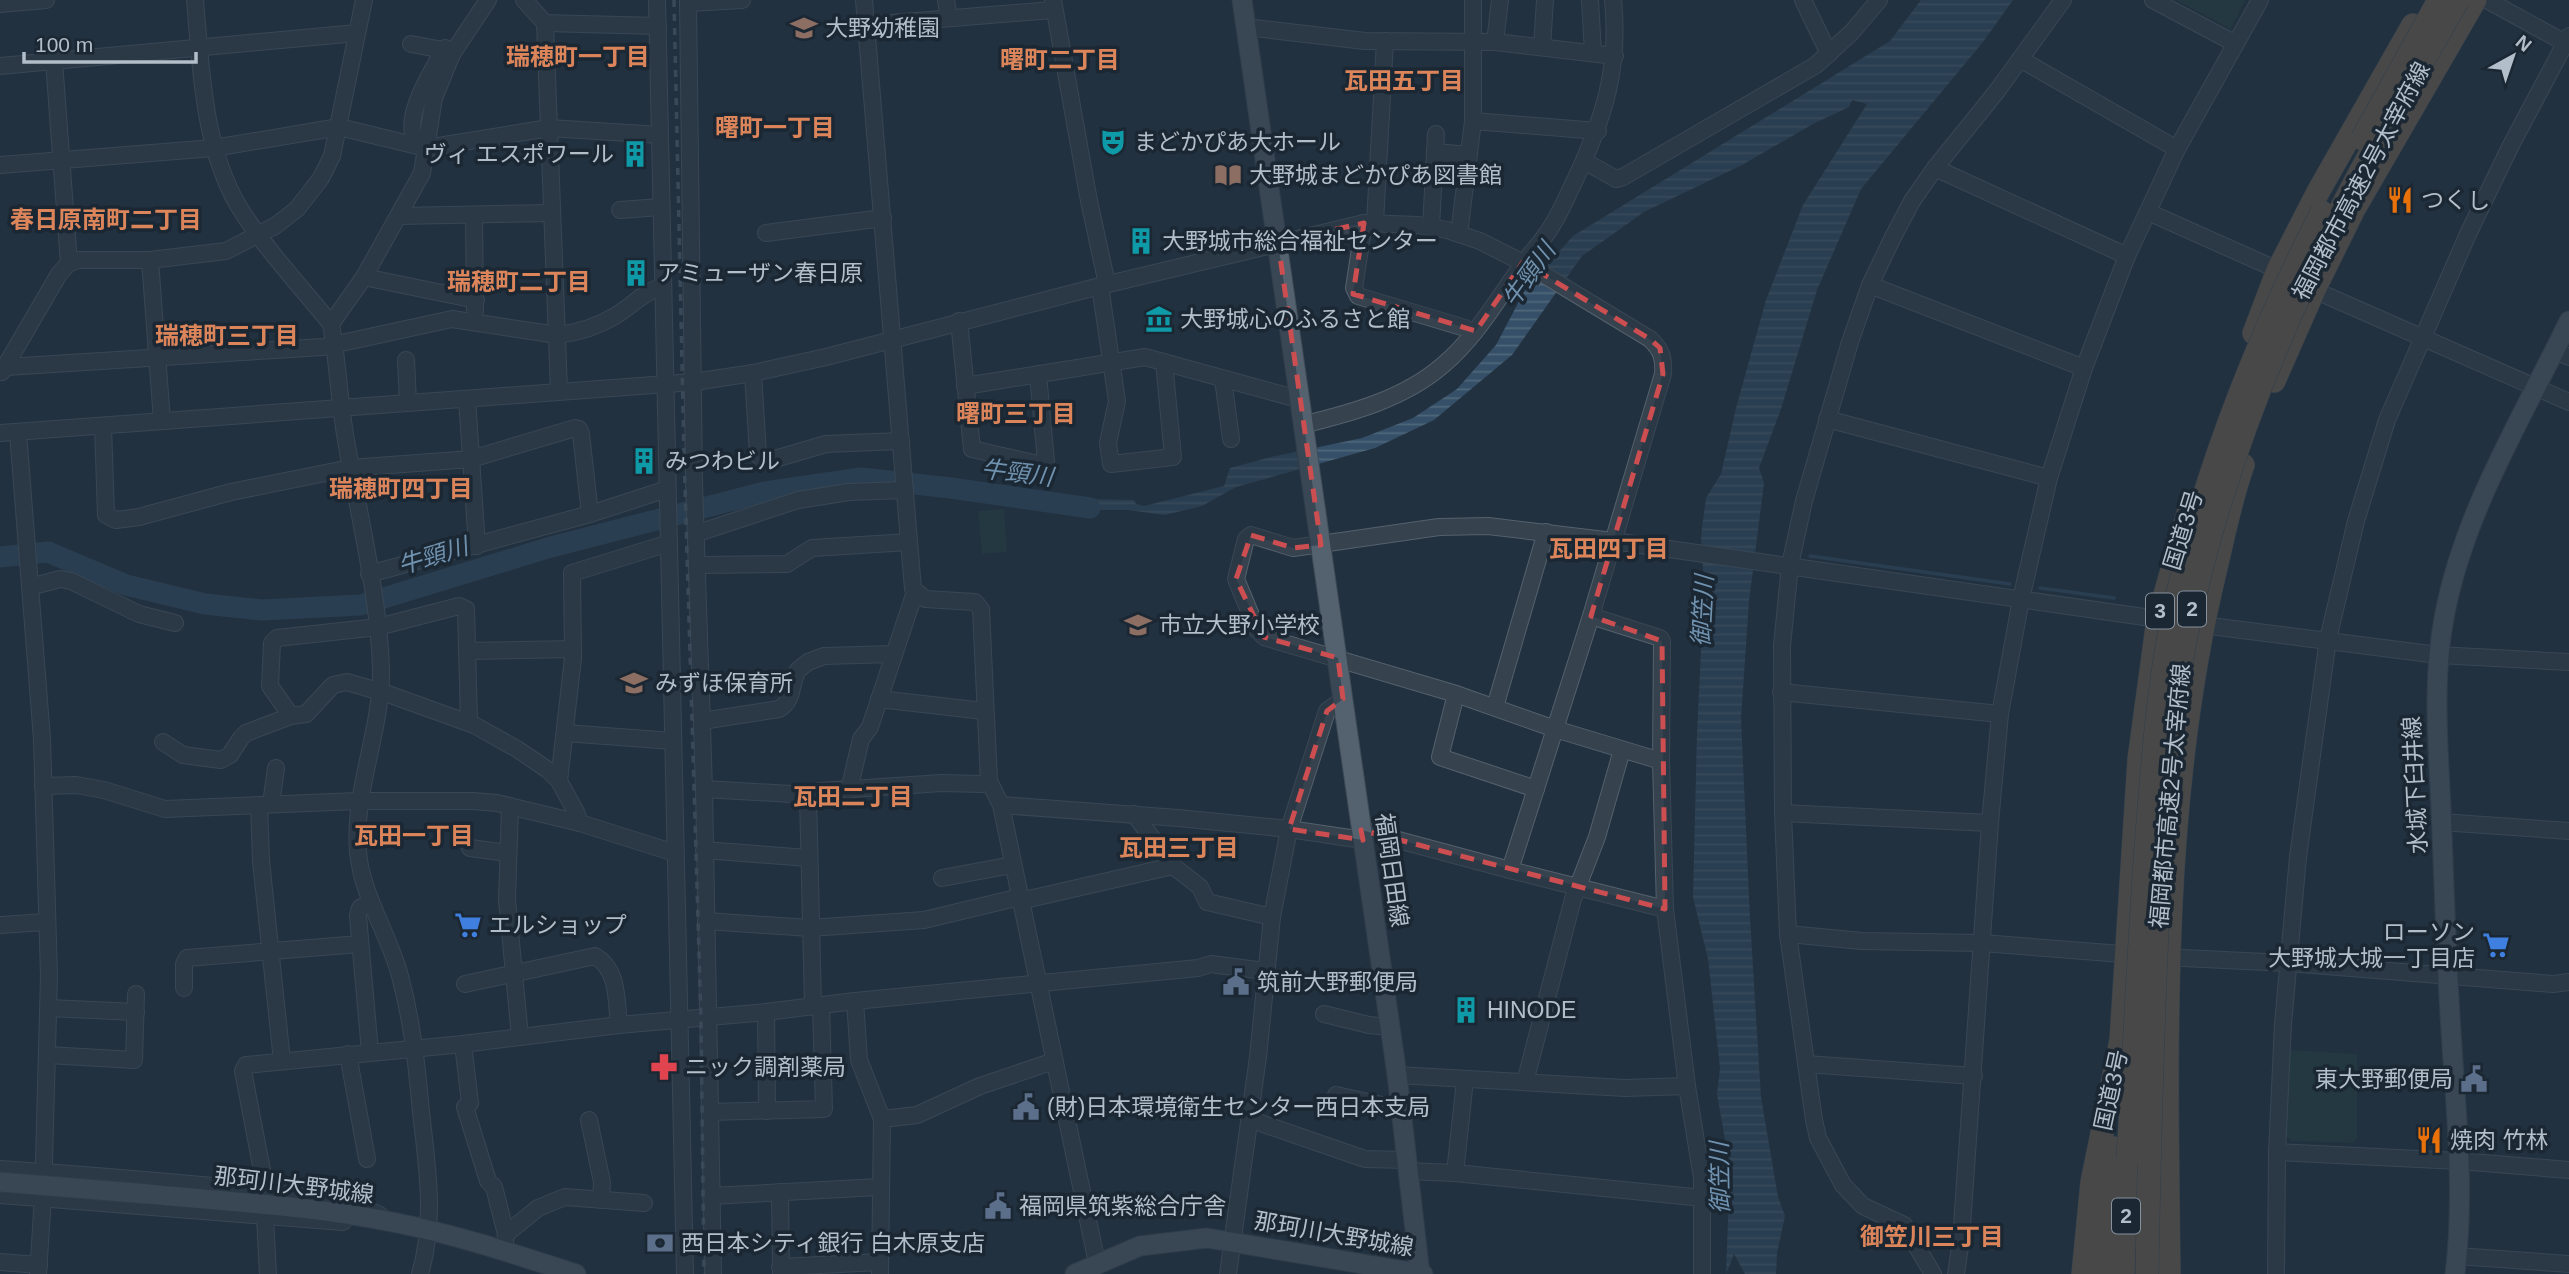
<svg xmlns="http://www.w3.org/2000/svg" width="2569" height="1274" font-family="Arial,'Noto Sans JP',sans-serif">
<defs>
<pattern id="water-rules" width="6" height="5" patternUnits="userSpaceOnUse" patternTransform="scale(1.75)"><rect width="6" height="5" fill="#344f67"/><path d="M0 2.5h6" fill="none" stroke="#4f677b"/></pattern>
</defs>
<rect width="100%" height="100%" fill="#22313f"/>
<g fill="#244040">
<polygon points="2176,0 2245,0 2231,29"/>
<polygon points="1004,509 1007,552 982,554 978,511"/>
<polygon points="2290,1050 2357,1054 2357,1139 2352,1143 2291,1141 2285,1133"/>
</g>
<polygon fill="url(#water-rules)" points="1921,0 2013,0 1983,42 1861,189 1817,290 1781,409 1759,468 1764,483 1749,601 1741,718 1750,919 1761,1097 1778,1197 1785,1216 1777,1253 1776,1274 1745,1274 1734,1254 1726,1274 1730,1168 1717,1094 1720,1068 1708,959 1693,897 1697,734 1704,588 1701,536 1706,498 1721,474 1736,408 1766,300 1803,205 1867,104 1852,100 1849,107 1813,124 1742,165 1644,212 1582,256 1512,355 1434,420 1375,448 1236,487 1202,506 1165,515 1128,510 1084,510 1057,504 1088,499 1134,500 1136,504 1144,506 1224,486 1230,468 1271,457 1362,438 1413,418 1457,389 1496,345 1525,290 1573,236 1890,41"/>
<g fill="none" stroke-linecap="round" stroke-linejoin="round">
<g stroke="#344f67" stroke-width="3.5">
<polyline points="1810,556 2010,584"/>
<polyline points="2040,588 2114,598"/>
</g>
<polyline stroke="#344f67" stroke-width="21" points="0,557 48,552 126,585 205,604 262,610 361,605 551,547 765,492 861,478 951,488 1090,508"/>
<defs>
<g id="minor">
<path d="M 195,0 C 201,69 203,146 239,207 C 263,246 302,288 331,324 C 338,363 339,401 346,440 C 358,513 379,595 381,669 C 382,731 353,789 358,852 C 362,896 389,934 400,976 C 412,1021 417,1066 421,1112 C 427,1166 436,1220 420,1274"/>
<polyline points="524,0 545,23 658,26"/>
<polyline points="657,0 685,1274"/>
<polyline points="688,0 694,483 704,789 713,1274"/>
<polyline points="864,0 913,589 925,599 975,602 981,609 989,781 1001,805 1097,1263"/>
<polyline points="946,0 949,18"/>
<polyline points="1053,0 1089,201 1107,284"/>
<polyline points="1590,0 1593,53"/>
<polyline points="1803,0 1829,54"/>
<polyline points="2153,0 2236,44"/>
<polyline points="2487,0 2569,45"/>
<polyline points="688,3 742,0"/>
<polyline points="0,4 46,0"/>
<polyline points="545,23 559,391"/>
<polyline points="867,25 1053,10"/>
<polyline points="1246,27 1365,41 1495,42 1615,56"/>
<polyline points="1495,42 1500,0"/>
<polyline points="411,44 443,50 452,54"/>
<polyline points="1542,47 1545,0"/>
<polyline points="2020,59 2177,149"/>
<polyline points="54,61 69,263"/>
<polyline points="0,66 357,33"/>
<polyline points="1473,121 1598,131"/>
<path d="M 426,148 C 422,144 417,142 414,136 C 405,113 433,69 445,48"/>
<polyline points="1435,152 1469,155"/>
<polyline points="1584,161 1616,179 1623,177 1816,65 1852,32 1879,0"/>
<polyline points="0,165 214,148 339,127 426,148 549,128 660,135"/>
<polyline points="1935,168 2127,256"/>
<polyline points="620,210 660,207"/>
<polyline points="2148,212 2278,270"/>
<polyline points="474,215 475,311"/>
<polyline points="400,216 552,213"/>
<polyline points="1364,223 1354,288 1358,296 1465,328 1474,333"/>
<polyline points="1375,223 1385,41"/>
<polyline points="1431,227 1436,134"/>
<polyline points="766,233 883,218"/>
<polyline points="1459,234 1473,121 1473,0"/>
<polyline points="150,260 162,421"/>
<polyline points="364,277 476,300"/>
<polyline points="1870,285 2084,368"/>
<polyline points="1100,286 1117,401 1108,443 1111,464 1173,457 1164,362"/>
<polyline points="2314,290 2569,402"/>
<polyline points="959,321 972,449 1043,465 1046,462 1038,374"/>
<polyline points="331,324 364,277 422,173 434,98 452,54 488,0"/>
<polyline points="2555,351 2569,357"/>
<polyline points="406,360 408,403"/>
<path d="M 6,367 L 323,347 L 452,319 L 557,335 C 577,333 598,326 615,316 C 632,306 643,292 663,286"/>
<polyline points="2,372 59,274 69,263 79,260 150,260 226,251 275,226 297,209 321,178 332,156 364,0"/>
<polyline points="753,373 758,455 762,460 768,461 826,444 901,441"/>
<polyline points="1223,379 1231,439"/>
<polyline points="965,386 1145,357 1298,399"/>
<polyline points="467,399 477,546"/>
<polyline points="1827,419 2049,478"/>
<path d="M 1302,425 C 1351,413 1404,399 1443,365 C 1476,337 1497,300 1522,265 C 1529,255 1538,246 1545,236 C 1558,219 1566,198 1575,180 C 1604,118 1620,68 1613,0"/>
<polyline points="103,426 106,515 116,520 139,517 231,492 350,468 471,459 575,428 579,429 581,434 590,514"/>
<path d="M 0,433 L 694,382 L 753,373 L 826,357 L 1100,286 L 1364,223 L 1418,225 L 1447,230 L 1480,241 L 1531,267 L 1650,339 C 1662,350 1664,359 1663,374 L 1591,616 L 1510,870"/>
<polyline points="18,433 42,739 49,976 43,1197 38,1274"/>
<polyline points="695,534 798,500 849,492 905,490"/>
<polyline points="698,565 787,564 812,548 909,542"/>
<polyline points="369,574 590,514 667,489"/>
<polyline points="30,587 60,579 71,581 139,614 175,623"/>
<polyline points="1591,616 1660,638 1662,641 1661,761 1665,909 1687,1086 1702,1178 1702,1274"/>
<polyline points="2195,624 2438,655 2569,662"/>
<polyline points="467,651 573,649"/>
<polyline points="1781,692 2000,714"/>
<polyline points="1456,694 1440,757 1536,789"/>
<polyline points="879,699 984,711"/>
<polyline points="1495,707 1546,532"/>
<polyline points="291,716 270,686 272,643 277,638 378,627 459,606 466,609 469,723"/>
<path d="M 702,721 L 779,709 C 794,701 790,684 798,670 L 808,662 L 824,656 L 894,654"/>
<polyline points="565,733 673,741"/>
<polyline points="163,742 183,755 221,760 230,755 241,738 246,733 291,716 306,714 333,685 347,682 388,694 474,725 517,749 548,770 559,781 576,812 580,823"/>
<polyline points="1661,761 1555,729 1456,694 1264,637 1257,630 1236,579 1246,539 1251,535 1293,548 1439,527 1488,526 1613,541 2165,620"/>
<polyline points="559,781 573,658 572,573 669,543"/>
<polyline points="43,786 76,785 104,790 165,809 358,801 473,801 497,803 580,823 675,853"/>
<polyline points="704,789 808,795 820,791 942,783 982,784 989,781"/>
<polyline points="849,790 861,739 870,727 915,592"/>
<polyline points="808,795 813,1007"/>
<polyline points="271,804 276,768"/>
<polyline points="259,805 261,861 282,1061"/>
<polyline points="1001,805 1178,818 1289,829 1363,840"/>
<polyline points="510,806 507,900 520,1037"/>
<polyline points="1783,813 1990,823"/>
<polyline points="1134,814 1173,866"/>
<polyline points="2441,822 2569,831"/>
<polyline points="1361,830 1510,870 1665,909"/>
<polyline points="470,848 508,853"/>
<polyline points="704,850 808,858"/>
<polyline points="942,878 1012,865"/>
<polyline points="1020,901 1173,866 1200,887 1207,902 1272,917"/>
<polyline points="706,921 810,928 924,920 1020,897"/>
<polyline points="0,925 46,922"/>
<polyline points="1788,934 1862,941 1982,943 2135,955"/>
<polyline points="2161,957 2288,963 2553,984 2569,982"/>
<path d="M 465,984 L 595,956 C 619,970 616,1000 619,1025"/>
<polyline points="184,988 184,964 187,958 360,944"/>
<polyline points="855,1001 859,1060 882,1119 880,1274"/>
<polyline points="49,1008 136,1012"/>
<polyline points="766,1012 767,1111"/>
<polyline points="1324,1014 1369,1025 1389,1027"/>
<polyline points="463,1044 470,1103 465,1107 488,1181 494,1187 506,1234 504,1251"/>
<polyline points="370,1052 358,916 360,908 371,902"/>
<polyline points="348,1054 367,1159"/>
<polyline points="48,1055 134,1060 136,994"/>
<polyline points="1806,1064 1974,1076"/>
<polyline points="1397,1075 1625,1088 1687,1086"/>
<polyline points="1525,1082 1573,899 1597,837 1622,750"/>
<polyline points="1336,1095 1400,1109"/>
<polyline points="710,1112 824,1109 821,1006"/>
<polyline points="882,1119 917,1115 980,1086 1054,1061"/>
<polyline points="1249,1119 1365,1159 1406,1160"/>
<polyline points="589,1120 602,1182 601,1200"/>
<polyline points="2277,1152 2459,1161 2569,1170"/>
<path d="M 0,1169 C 75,1174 149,1180 224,1187 C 276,1191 332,1192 380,1215"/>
<polyline points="1408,1171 1455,1173 1703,1198"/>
<polyline points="1455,1173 1465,1080"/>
<polyline points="266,1191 243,1071 246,1065 463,1044 619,1025 766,1012 855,1001 1198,968 1211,964 1265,971"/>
<polyline points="780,1192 781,1274"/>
<polyline points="0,1195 343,1222"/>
<polyline points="711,1196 879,1187"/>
<polyline points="265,1217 268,1274"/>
<polyline points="506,1234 538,1208 565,1197 644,1203"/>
<polyline points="2457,1256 2569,1264"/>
<polyline points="0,1262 39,1265"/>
<polyline points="780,1267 880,1262"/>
<polyline points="1228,1274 1258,1057 1272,917 1289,829 1327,711 1343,699"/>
<polyline points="1933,1274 1904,1225 1863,1206 1843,1185 1818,1138 1814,1120 1788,934 1783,813 1782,646 1790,565 1804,501 1850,342 1870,285 1893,237 1912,201 1935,168 1997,91 2063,0"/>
<polyline points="1956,1274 1961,1240 1990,823 2000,714 2021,599 2049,478 2084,368 2127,256 2177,149 2260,0"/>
<polyline points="2276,1274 2277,1152 2283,1024 2298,857 2328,639 2356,521 2387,420 2468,234 2510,147 2569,36"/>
</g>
<g id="major">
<polyline points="1242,0 1397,1075 1420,1274"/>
<path d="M 148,1194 C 230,1202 315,1206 397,1223 C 458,1235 517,1255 576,1274"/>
<polyline points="1075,1274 1140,1246 1207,1238 1423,1274"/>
<path d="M 2455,1274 C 2465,1193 2456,1111 2451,1031 C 2446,956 2444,882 2441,808 C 2438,743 2432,677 2445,613 C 2465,509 2524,415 2569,321"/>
</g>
<g id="highway">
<polyline points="2254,333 2278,270 2318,192 2413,25"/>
<polyline points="2274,381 2314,290 2354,209 2475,0"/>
<polyline points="2083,1274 2092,1182 2121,1040 2139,759 2158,619 2191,503"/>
<polyline points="2104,1274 2105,1205 2113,1148"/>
<polyline points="2123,1274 2128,1158"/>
<path d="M 2169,1274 C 2166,1039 2160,797 2216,568 C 2224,534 2231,498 2243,465"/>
</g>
</defs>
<use href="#minor" stroke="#54616d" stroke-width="18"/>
<use href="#major" stroke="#3f4c58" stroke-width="21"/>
<use href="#highway" stroke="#414e5a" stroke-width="24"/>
<use href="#minor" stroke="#36434f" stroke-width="16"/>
<use href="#major" stroke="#54626f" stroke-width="19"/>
<use href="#highway" stroke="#756453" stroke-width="23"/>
<polyline stroke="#586776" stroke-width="3.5" stroke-dasharray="7 7" stroke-linecap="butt" points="674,0 684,453 701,1019 704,1274"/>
<defs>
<polyline id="major-bridge" points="0,1182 148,1194"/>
<g id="highway-bridge">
<polyline points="2362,139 2439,0"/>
<path d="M 2128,1158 C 2135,1046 2139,933 2148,821 C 2154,746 2160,669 2177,596 C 2208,461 2259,335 2322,212"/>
<path d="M 2147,1274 C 2149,1160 2152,1046 2157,932 C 2162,821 2169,707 2194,599 C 2226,461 2279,330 2343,205 C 2378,135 2420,68 2458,0"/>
</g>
</defs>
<use href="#major-bridge" stroke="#3f4c58" stroke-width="21" stroke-linecap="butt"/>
<use href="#highway-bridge" stroke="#414e5a" stroke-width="24" stroke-linecap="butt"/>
<use href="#major-bridge" stroke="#54626f" stroke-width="19"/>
<use href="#highway-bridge" stroke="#756453" stroke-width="23"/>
</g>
<path d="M0 0H2569V1274H0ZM 1364,223 L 1353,294 L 1476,331 L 1523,262 L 1650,339 L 1660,348 L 1663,374 L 1591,616 L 1662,641 L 1665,909 L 1361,830 L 1363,840 L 1289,829 L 1327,711 L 1343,699 L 1338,658 L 1264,637 L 1236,579 L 1251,535 L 1293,548 L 1321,545 L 1278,242 Z" fill="#22313f" fill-opacity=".55" fill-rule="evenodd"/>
<path fill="none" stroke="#cd4e50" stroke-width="5" stroke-dasharray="14 9" stroke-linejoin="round" d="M 1364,223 L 1353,294 L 1476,331 L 1523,262 L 1650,339 L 1660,348 L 1663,374 L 1591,616 L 1662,641 L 1665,909 L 1361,830 L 1363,840 L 1289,829 L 1327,711 L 1343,699 L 1338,658 L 1264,637 L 1236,579 L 1251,535 L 1293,548 L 1321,545 L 1278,242 Z"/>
<defs>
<symbol id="school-bare" viewBox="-9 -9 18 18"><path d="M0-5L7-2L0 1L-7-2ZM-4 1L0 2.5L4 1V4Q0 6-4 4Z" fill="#8d6e63" stroke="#1b2834" stroke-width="2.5" paint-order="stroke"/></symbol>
<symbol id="theatre-bare" viewBox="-9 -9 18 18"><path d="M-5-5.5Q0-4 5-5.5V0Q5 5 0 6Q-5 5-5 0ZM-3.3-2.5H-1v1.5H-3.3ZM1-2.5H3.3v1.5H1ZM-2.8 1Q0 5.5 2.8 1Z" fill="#0f9aa8" stroke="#1b2834" stroke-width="2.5" paint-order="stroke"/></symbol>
<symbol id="building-bare" viewBox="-9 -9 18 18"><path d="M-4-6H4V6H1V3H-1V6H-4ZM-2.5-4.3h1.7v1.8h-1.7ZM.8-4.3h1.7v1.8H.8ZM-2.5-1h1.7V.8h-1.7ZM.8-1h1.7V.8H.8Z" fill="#0f9aa8" stroke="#1b2834" stroke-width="2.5" paint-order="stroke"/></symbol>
<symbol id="library-bare" viewBox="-9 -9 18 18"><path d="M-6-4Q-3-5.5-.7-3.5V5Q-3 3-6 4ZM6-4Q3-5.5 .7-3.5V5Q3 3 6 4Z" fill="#8d6e63" stroke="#1b2834" stroke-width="2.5" paint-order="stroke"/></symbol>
<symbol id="restaurant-bare" viewBox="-9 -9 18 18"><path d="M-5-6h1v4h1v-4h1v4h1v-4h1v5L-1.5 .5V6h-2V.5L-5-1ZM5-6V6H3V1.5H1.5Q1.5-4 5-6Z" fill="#e8710a" stroke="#1b2834" stroke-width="2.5" paint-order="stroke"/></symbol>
<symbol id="museum-bare" viewBox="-9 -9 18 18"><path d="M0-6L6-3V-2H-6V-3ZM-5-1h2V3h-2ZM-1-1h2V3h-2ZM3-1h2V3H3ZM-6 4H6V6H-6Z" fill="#0f9aa8" stroke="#1b2834" stroke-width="2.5" paint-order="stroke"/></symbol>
<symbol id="supermarket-bare" viewBox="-9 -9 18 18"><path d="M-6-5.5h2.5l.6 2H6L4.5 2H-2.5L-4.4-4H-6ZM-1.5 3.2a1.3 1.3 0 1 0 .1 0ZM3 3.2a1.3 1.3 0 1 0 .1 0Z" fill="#3f7fe0" stroke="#1b2834" stroke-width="2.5" paint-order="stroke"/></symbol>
<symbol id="civic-bare" viewBox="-9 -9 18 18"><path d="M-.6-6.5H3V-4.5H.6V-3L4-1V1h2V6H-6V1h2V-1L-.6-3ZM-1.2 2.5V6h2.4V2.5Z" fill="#5c6f8a" stroke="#1b2834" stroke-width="2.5" paint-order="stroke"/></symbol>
<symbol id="pharmacy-bare" viewBox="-9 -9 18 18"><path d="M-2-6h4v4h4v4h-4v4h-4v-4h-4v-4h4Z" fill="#e0444e" stroke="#1b2834" stroke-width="2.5" paint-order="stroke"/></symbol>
<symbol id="bank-bare" viewBox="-9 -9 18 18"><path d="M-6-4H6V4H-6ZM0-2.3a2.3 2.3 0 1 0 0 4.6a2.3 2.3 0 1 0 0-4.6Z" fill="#5c6f8a" stroke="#1b2834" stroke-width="2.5" paint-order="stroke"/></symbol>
</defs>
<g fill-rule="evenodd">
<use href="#school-bare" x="785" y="9" width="38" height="38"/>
<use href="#theatre-bare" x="1094" y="123" width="38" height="38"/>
<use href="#building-bare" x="616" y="135" width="38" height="38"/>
<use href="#library-bare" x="1209" y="156" width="38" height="38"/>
<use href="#restaurant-bare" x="2381" y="181" width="38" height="38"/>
<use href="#building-bare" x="1122" y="222" width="38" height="38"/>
<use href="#building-bare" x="617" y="254" width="38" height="38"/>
<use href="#museum-bare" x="1140" y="300" width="38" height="38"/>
<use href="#building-bare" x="625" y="442" width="38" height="38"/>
<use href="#school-bare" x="1119" y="606" width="38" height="38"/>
<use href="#school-bare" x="615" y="664" width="38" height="38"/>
<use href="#supermarket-bare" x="449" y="906" width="38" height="38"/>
<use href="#supermarket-bare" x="2477" y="926" width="38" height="38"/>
<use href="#civic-bare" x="1217" y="963" width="38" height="38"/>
<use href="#building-bare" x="1447" y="991" width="38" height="38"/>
<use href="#pharmacy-bare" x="645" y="1048" width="38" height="38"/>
<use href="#civic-bare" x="2455" y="1060" width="38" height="38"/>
<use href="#civic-bare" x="1007" y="1088" width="38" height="38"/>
<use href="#restaurant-bare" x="2410" y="1121" width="38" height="38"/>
<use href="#civic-bare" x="979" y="1187" width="38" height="38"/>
<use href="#bank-bare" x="641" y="1224" width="38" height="38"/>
</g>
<g text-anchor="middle" stroke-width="7" stroke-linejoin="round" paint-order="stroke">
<g fill="#1b2834" stroke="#85919d" stroke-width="2">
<rect x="2178" y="591.5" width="28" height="35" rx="5"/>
<rect x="2146" y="593.5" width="28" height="35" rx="5"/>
<rect x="2112" y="1198.5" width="28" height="35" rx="5"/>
</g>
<g font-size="21" font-weight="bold" fill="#b2beca">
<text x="2192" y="616">2</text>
<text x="2160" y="618">3</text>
<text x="2126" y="1223">2</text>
</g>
<g font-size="23" fill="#b2beca" stroke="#1b2834" text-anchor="start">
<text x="825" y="36">大野幼稚園</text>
<text x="1134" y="150">まどかぴあ大ホール</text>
<text x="614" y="162" text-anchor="end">ヴィ エスポワール</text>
<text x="1249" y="183">大野城まどかぴあ図書館</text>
<text x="2421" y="208">つくし</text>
<text x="1162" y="249">大野城市総合福祉センター</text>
<text x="657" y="281">アミューザン春日原</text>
<text x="1180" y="327">大野城心のふるさと館</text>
<text x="665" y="469">みつわビル</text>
<text x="1159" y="633">市立大野小学校</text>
<text x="655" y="691">みずほ保育所</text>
<text x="489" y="933">エルショップ</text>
<text x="2475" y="940" text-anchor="end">ローソン<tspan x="2475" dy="26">大野城大城一丁目店</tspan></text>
<text x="1257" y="990">筑前大野郵便局</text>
<text x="1487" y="1018">HINODE</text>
<text x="685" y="1075">ニック調剤薬局</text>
<text x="2453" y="1087" text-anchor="end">東大野郵便局</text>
<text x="1047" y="1115">(財)日本環境衛生センター西日本支局</text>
<text x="2450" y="1148">焼肉 竹林</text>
<text x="1019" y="1214">福岡県筑紫総合庁舎</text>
<text x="681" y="1251">西日本シティ銀行 白木原支店</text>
</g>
<g font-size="23" fill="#b2beca" stroke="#1b2834">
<text transform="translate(2361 181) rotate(-62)" y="8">福岡都市高速2号太宰府線</text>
<text transform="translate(2183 530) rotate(-73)" y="8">国道3号</text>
<text transform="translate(2415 785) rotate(-93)" y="8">水城下臼井線</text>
<text transform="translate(2170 796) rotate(-85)" y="8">福岡都市高速2号太宰府線</text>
<text transform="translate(1392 870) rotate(82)" y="8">福岡日田線</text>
<text transform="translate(2111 1090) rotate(-78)" y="8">国道3号</text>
<text transform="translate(294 1185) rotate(7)" y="8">那珂川大野城線</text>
<text transform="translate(1334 1234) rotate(10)" y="8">那珂川大野城線</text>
</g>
<g font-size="24" font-weight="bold" fill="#dc855b" stroke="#1b2834">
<text x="578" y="65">瑞穂町一丁目</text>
<text x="1060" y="68">曙町二丁目</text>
<text x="1404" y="89">瓦田五丁目</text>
<text x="775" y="136">曙町一丁目</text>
<text x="106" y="228">春日原南町二丁目</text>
<text x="519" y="290">瑞穂町二丁目</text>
<text x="227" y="344">瑞穂町三丁目</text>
<text x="1016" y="422">曙町三丁目</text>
<text x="401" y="497">瑞穂町四丁目</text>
<text x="1609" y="557">瓦田四丁目</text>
<text x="853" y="805">瓦田二丁目</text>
<text x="414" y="844">瓦田一丁目</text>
<text x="1179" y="856">瓦田三丁目</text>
<text x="1932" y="1245">御笠川三丁目</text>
</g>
<g font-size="24" font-style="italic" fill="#7092af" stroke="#1b2834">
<text transform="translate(1529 275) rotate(-55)" y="8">牛頸川</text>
<text transform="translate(1017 473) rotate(7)" y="8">牛頸川</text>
<text transform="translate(433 556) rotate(-17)" y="8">牛頸川</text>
<text transform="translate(1703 611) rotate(-87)" y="8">御笠川</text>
<text transform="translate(1720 1178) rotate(-91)" y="8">御笠川</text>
</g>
</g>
<g transform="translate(2513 56) rotate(40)" stroke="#1b2834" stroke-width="5" paint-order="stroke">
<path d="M0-5L12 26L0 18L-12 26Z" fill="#b2beca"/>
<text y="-10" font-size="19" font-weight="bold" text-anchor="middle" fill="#b2beca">N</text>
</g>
<path d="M24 52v10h172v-10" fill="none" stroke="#b2beca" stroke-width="3.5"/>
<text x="35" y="52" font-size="21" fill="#b2beca" stroke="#1b2834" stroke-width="5" paint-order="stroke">100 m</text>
</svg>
